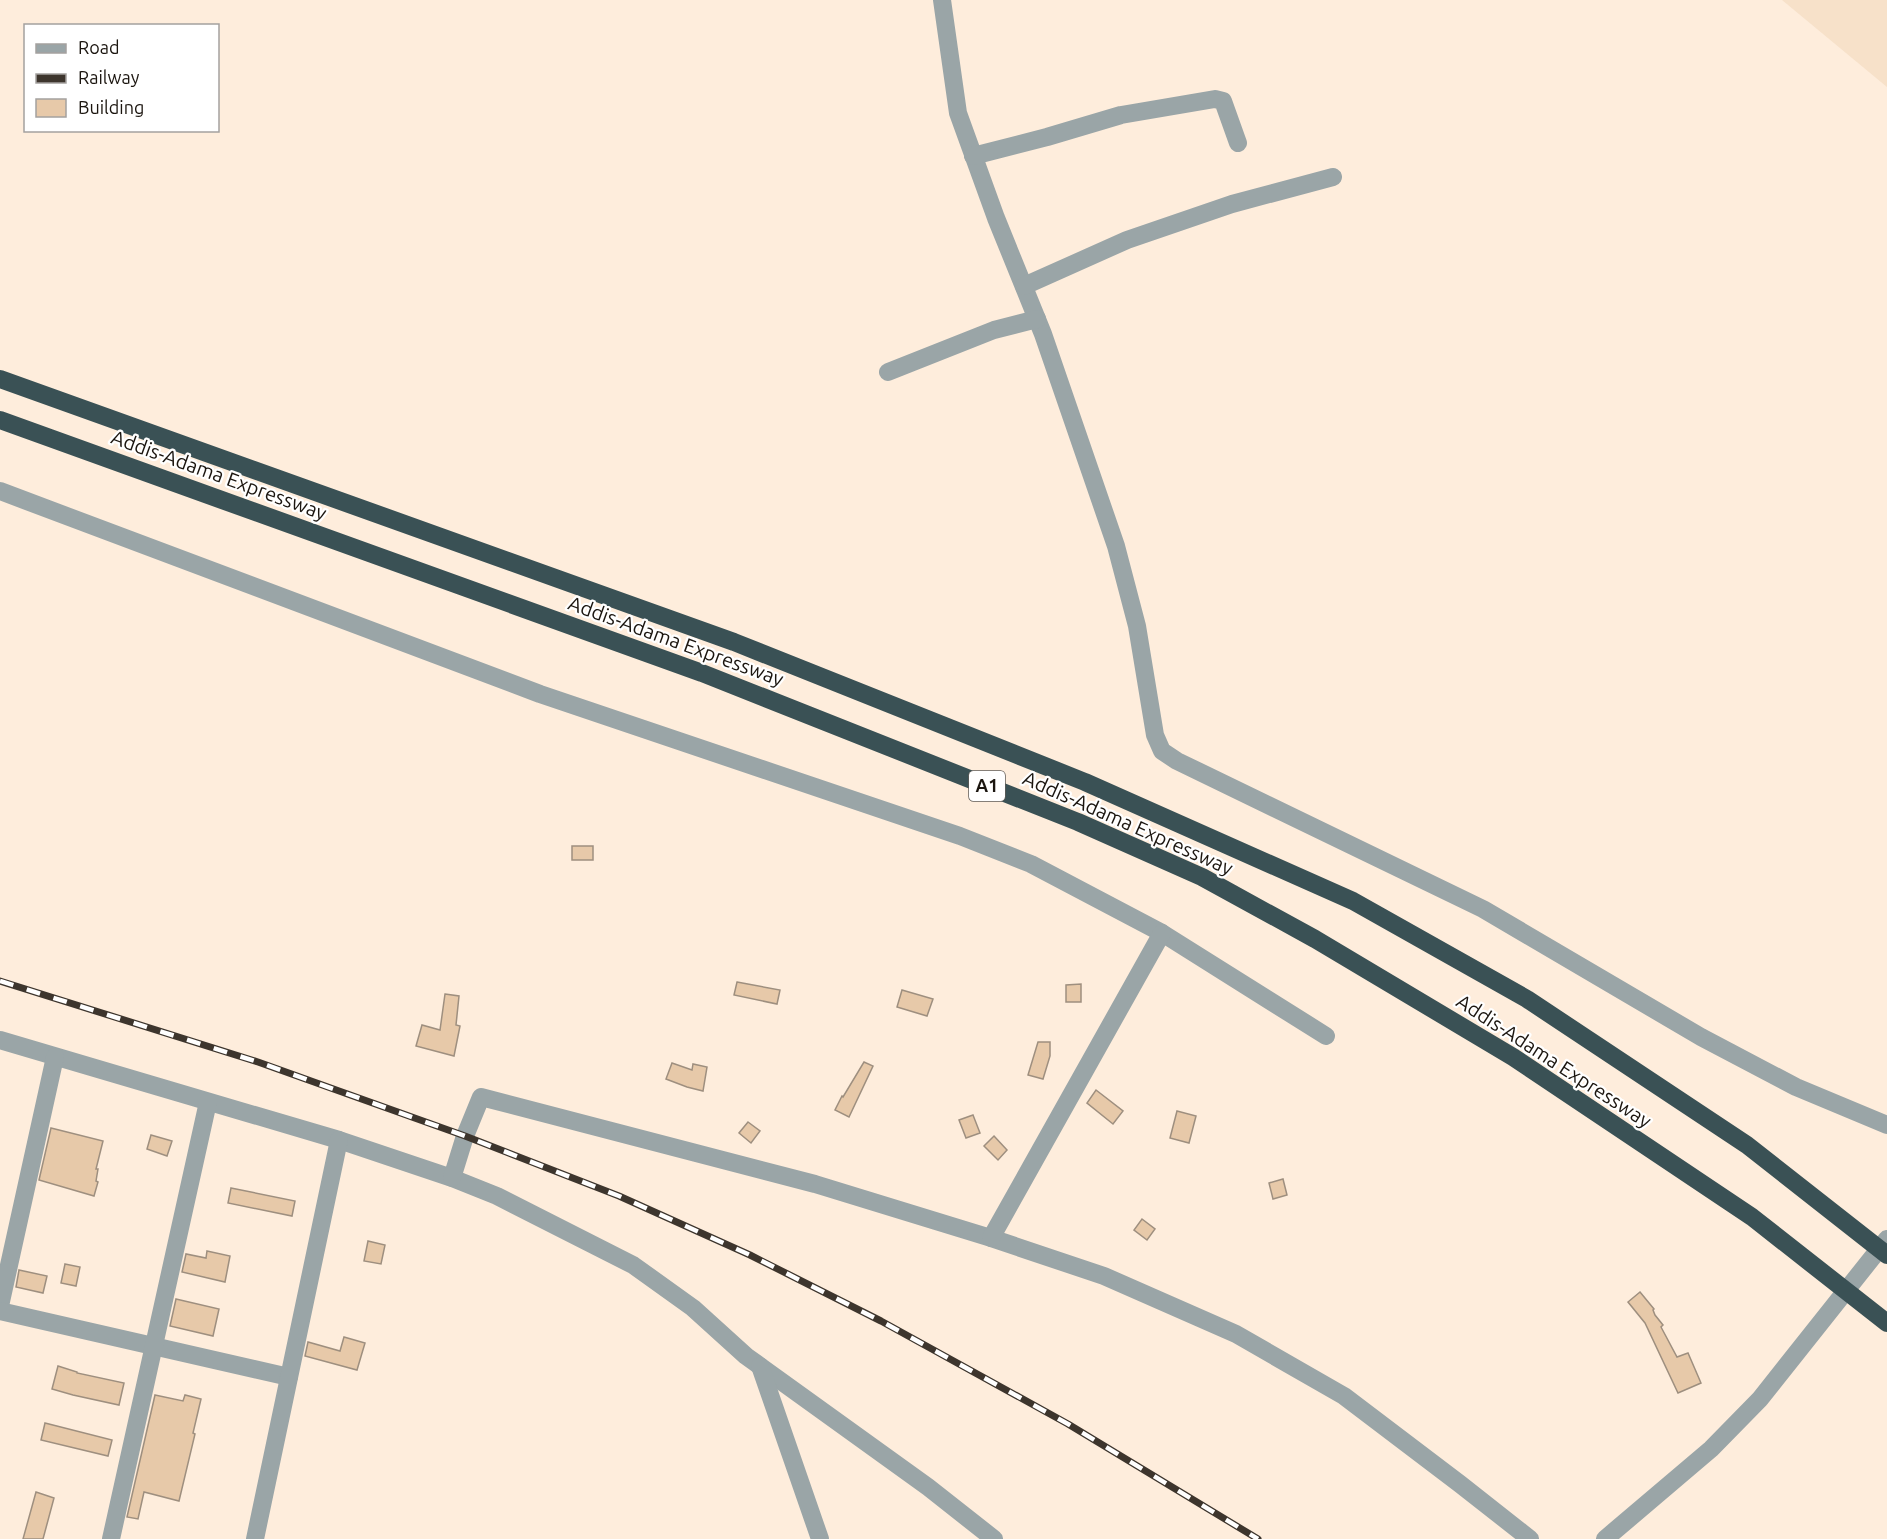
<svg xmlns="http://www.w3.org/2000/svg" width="1887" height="1539" font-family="Ubuntu,sans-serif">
<rect width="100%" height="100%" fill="#feeddc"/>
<polygon fill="#f7e1c9" points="1782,0 1887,0 1887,87"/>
<g fill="#e7c9a9" stroke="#9e8f7f" stroke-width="1.5">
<rect x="572" y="846" width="21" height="14"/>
<polygon points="737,982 780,990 777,1004 734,995"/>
<polygon points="1081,984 1081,1002 1066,1002 1066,985"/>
<polygon points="902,990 933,999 927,1016 897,1007"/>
<polygon points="445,994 459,996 456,1025 460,1026 454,1056 416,1046 422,1025 440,1030"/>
<polygon points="1038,1042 1050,1042 1050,1056 1043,1079 1028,1075"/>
<polygon points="864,1062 873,1066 849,1117 835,1110 842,1096 843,1097"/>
<polygon points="672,1063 692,1070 693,1064 707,1067 703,1091 687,1087 666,1079"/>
<polygon points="1096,1090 1123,1111 1113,1124 1087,1103"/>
<polygon points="1177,1111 1196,1116 1189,1143 1170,1138"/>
<polygon points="973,1115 980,1133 966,1138 959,1120"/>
<polygon points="748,1122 760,1131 751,1143 739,1133"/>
<polygon points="51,1128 103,1141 96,1169 98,1169 96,1181 98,1182 94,1196 39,1180"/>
<polygon points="151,1135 172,1141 167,1156 147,1149"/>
<polygon points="994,1136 1007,1150 998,1160 984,1146"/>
<polygon points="1283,1179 1287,1195 1273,1199 1269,1183"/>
<polygon points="231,1188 295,1201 292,1216 228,1203"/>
<polygon points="1142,1219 1155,1229 1147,1240 1134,1230"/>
<polygon points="368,1241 385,1245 381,1264 364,1261"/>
<polygon points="207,1251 230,1256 225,1282 182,1272 186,1254 206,1258"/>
<polygon points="65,1264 80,1267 76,1286 61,1283"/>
<polygon points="19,1270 47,1276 43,1293 16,1287"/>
<polygon points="1640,1292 1654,1309 1653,1310 1655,1315 1663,1325 1661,1327 1677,1357 1688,1353 1701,1383 1678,1393 1645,1323 1628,1302"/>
<polygon points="176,1299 219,1309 213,1336 170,1326"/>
<polygon points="344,1337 365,1343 357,1370 305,1356 308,1342 340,1351"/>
<polygon points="58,1366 77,1372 77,1373 124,1383 119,1405 73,1395 52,1389"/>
<polygon points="155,1395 183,1401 185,1395 201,1399 193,1433 195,1434 179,1501 144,1492 138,1519 127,1517"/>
<polygon points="45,1423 112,1440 108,1456 41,1440"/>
<polygon points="36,1492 54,1498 43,1539 23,1539"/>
</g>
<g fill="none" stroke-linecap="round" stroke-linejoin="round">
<g stroke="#9aa5a7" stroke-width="18">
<polyline points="942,0 958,113 996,218 1043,334 1116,546 1137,626 1155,735 1162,751 1177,761 1483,909 1701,1037 1796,1087 1887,1125"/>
<polyline points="973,156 1047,137 1121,115 1215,99 1223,101 1238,143"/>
<polyline points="1024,286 1127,240 1232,204 1333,177"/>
<polyline points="888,372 994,330 1037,319"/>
<polyline points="0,491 540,694 960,836 1031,864 1162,933 1326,1036"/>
<polyline points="0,1040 339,1140 452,1178 497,1196 633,1265 693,1308 746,1356 928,1487 994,1539"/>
<polyline points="452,1178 465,1136 481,1097 815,1184 991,1238 1104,1276 1236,1334 1344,1396 1460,1484 1530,1539"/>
<polyline points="991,1238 1162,933"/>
<polyline points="0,1306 55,1057"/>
<polyline points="0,1311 289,1377"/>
<polyline points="760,1366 820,1539"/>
<polyline points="111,1539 208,1102"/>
<polyline points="255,1539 339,1140"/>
<polyline points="1605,1539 1711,1449 1760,1399 1887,1239"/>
</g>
<g stroke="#3a5155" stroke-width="18">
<polyline points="0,379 734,642 1085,782 1353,901 1527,999 1747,1145 1887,1255"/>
<polyline points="0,420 702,673 1078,822 1202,877 1315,939 1513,1057 1752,1217 1887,1323"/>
</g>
<defs>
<polyline id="rail" points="0,981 258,1062 465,1136 619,1196 750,1255 881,1321 1068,1424 1258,1539"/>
</defs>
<use href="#rail" stroke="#3d352d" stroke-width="7"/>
<use href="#rail" stroke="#fff" stroke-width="4.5" stroke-dasharray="14" stroke-linecap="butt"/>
</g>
<g text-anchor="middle" stroke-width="4.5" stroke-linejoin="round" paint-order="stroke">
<rect fill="#fff" stroke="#5f5b57" stroke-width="1.5" x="969" y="771" width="36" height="30" rx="4.5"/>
<g font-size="18" font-weight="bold" fill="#1b150f">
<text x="987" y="792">A1</text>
</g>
<g font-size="20" fill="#1b150f" stroke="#fff">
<text transform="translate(219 475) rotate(20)" y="7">Addis-Adama Expressway</text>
<text transform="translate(676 641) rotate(20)" y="7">Addis-Adama Expressway</text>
<text transform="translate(1128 823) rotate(24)" y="7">Addis-Adama Expressway</text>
<text transform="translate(1554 1061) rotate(33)" y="7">Addis-Adama Expressway</text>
</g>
</g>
<rect x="24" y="24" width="195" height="108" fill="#ffffff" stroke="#a4a19f" stroke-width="1.5"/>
<rect x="36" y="44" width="30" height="9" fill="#9aa5a7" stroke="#a4a19f" stroke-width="1.5"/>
<text x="78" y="54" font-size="18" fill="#1b150f">Road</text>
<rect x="36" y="74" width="30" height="9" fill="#3d352d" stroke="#a4a19f" stroke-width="1.5"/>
<text x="78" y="84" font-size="18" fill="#1b150f">Railway</text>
<rect x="36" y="99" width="30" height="18" fill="#e7c9a9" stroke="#a4a19f" stroke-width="1.5"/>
<text x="78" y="114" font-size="18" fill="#1b150f">Building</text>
</svg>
